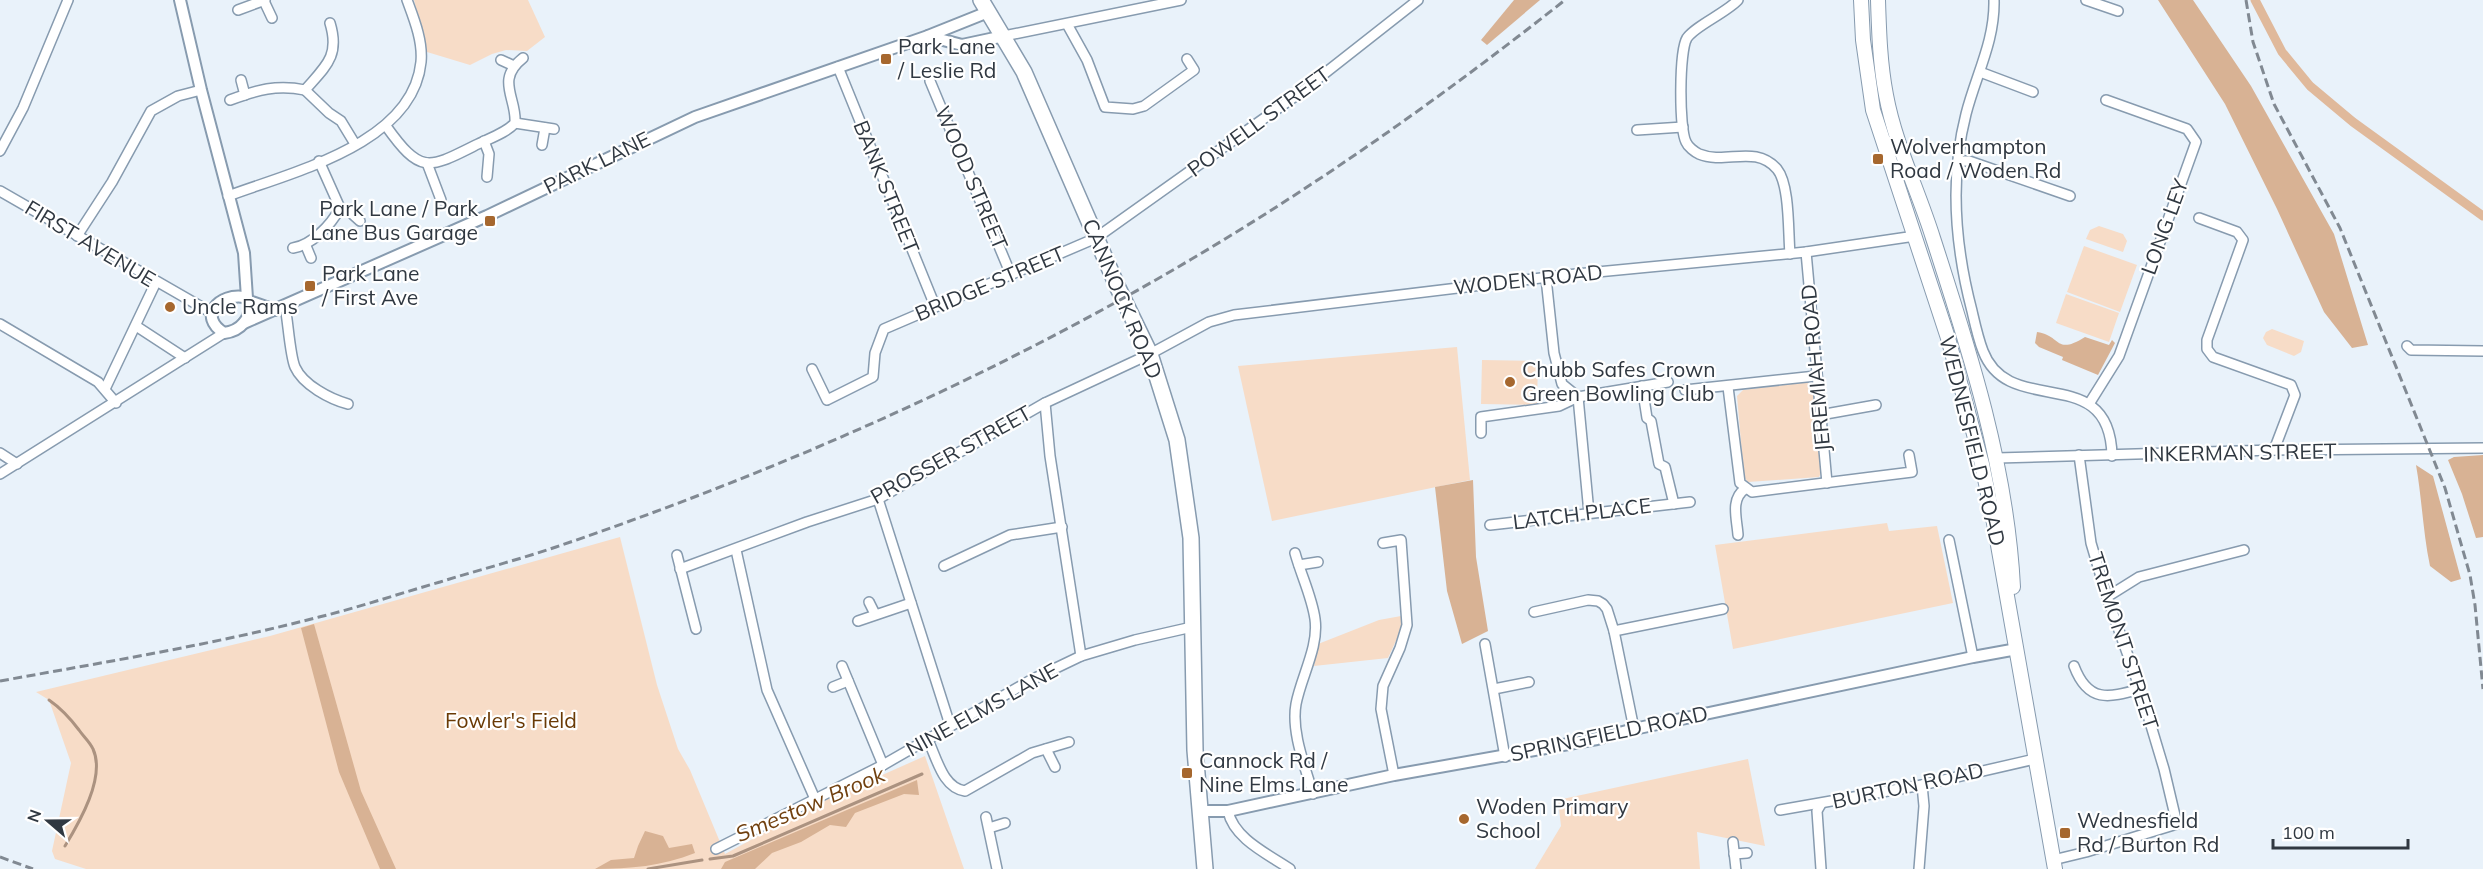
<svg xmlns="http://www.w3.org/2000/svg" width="2483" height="869" font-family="Mulish,sans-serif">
<rect width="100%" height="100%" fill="#e9f2fa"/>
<g fill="#f7dcc7">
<polygon points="414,0 528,0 545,37 527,51 506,50 492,54 470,65 427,52"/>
<polygon points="2099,226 2123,234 2127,241 2123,252 2086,239 2090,230"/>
<polygon points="2084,246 2137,265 2120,312 2067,292"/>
<polygon points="2066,294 2119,313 2109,342 2056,323"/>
<polygon points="2272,329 2304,341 2301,352 2294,356 2267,345 2263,338 2266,332"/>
<polygon points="1457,347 1470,480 1272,521 1238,366"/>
<polygon points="1482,360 1538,361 1537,405 1481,404"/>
<polygon points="1807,382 1812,384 1821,473 1819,477 1748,482 1744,477 1737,396 1743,390"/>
<polygon points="1887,523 1889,531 1937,526 1953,603 1733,649 1715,545"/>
<polygon points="620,537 657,685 678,749 690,770 725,854 817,804 925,756 964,869 86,869 55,859 52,851 71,763 49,700 36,692 270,636"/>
<polygon points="1401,616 1401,630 1388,658 1314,666 1318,644 1379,620"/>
<polygon points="1748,759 1765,846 1697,832 1700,869 1535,869 1561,826 1558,800"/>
</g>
<g fill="#d8b294">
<polygon points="1514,0 1540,0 1487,45 1481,40"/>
<polygon points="2158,0 2193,0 2251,86 2334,234 2368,345 2352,348 2324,312 2277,209 2225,104"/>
<path d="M 2037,332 C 2061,335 2055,356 2085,337 L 2109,345 L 2112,340 L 2115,343 L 2098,375 L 2062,360 L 2063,357 L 2039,347 L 2035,343 Z"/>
<polygon points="2483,455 2483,537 2476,538 2462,494 2448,460 2454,457"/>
<path d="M 2416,465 L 2433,476 L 2461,579 L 2451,582 L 2430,566 C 2423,533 2422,499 2416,465 Z"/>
<polygon points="1473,480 1476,557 1488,631 1462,644 1447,591 1435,487"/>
<polygon points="314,624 361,791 396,869 380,869 339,772 301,628"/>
<polygon points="917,780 919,795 904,794 855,813 846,827 830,825 801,842 772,853 755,869 721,869 725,862"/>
<path d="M 645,831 L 663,836 L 669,848 L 692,844 L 695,853 C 662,866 630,869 595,869 L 611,860 L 634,858 L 638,846 Z"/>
</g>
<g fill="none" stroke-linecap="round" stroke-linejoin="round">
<g stroke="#ab9280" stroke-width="3">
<path d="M 49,700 C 62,709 70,718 79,730 C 83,736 90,742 93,749 C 106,777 79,823 65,846"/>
<polyline points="710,859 733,856 922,774"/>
<polyline points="648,869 702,860"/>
</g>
<polyline stroke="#e0b99b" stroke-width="9" points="2255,0 2282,52 2310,86 2353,122 2483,216"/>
<defs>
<g id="minor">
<path d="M 1738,0 C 1726,13 1695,26 1687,38 C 1679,51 1679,128 1686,142 C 1688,147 1695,152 1699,154 C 1726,165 1755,144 1777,169 C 1790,185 1788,232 1790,254"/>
<path d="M 1994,0 C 1995,41 1976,75 1966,114 C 1949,180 1955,246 1972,311 C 1975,324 1978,338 1983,351 C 2009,420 2110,360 2112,456"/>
<polyline points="2086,0 2118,11"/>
<polyline points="264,1 272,18"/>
<polyline points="238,10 265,0"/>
<polyline points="1067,24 1087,60 1105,107 1133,109 1144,106 1194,70 1187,59"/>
<polyline points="1004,36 1181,0"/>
<polyline points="501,60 514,66"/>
<polyline points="838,67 935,306"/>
<polyline points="1980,72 2033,92"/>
<polyline points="241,80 245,95"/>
<polyline points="930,81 1011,275"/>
<polyline points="305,90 329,113 341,121 355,144"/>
<path d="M 230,100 C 257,90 277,84 305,90 C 326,66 340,56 330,23"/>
<polyline points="515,123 554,129"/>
<path d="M 386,126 C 421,175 428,169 478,144 C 490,138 506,133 515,123 C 517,98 495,80 523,58"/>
<polyline points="1637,130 1683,127"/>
<polyline points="484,141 489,154 487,177"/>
<polyline points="542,145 545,128"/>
<polyline points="0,151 23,108 68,0"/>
<polyline points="1958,161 1969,161 2070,196"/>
<polyline points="427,163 441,200"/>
<polyline points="0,191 212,313"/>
<path d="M 228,196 C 292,172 413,144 421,62 C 423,41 414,19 407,0"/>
<polyline points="340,208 350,212 360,221"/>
<polyline points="2199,218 2237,232 2243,240 2207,340 2207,349 2213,357 2291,385 2295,395 2274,450"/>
<polyline points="77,236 112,182 151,111 178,96 201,90"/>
<polyline points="306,246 311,258"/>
<path d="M 293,248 C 312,245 331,225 340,208 L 319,161"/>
<polyline points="1806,252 1827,483"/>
<polyline points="1546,278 1554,353 1562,384 1578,397 1589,513"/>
<path d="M 285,306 C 288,321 290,356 295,367 C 303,385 330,399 348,404"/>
<polyline points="0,324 98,382 116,403"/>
<polyline points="136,326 185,358"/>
<polyline points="2407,346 2411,350 2483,351"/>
<polyline points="812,369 827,400 873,377 875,353 884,329 1096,238 1301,92 1418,0"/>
<polyline points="1642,386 1647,418 1651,421 1659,464 1665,467 1674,504"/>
<polyline points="1728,387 1740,483 1752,492 1912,472 1909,455"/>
<polyline points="105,389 156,282"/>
<polyline points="1685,390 1816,376"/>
<polyline points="1045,403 1050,456 1081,656"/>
<polyline points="2089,404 2119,356 2196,142 2187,129 2106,100"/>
<polyline points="1820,415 1876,405"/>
<polyline points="1481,433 1481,417 1559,406 1578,397 1668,382"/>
<polyline points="0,453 17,464"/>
<polyline points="1997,458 2274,450 2483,448"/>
<polyline points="0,474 224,333"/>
<polyline points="878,499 950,725"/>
<polyline points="1490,525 1690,502"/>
<path d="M 1738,535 C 1737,519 1730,499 1745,489"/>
<polyline points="1949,540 1973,657"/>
<polyline points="1383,543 1401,540 1407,625 1400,648 1383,686 1381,709 1394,775"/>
<polyline points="736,550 767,690 815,799"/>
<path d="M 1295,553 C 1301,575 1312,597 1315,619 C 1319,647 1301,677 1296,704 C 1291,732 1305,766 1313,794"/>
<polyline points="677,555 696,629"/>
<polyline points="1299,565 1318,562"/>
<polyline points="944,566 1010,535 1062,527"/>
<polyline points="680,569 807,522 878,499 1045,403 1150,354 1209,322 1234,315 1566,275 1806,252 1915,236"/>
<polyline points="2107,597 2139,577 2244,550"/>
<polyline points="869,602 875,614"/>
<polyline points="1534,612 1588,600 1598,601 1603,604 1607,609 1614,631 1634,729"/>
<polyline points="858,621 911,603"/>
<polyline points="1614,631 1723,609"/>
<polyline points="1485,644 1505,757"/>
<polyline points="842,666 883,765"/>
<path d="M 2074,666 C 2088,703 2108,698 2140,689"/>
<polyline points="833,687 848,681"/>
<polyline points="1494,689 1529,682"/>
<path d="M 928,740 C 937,759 943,788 965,791 L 1032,753 L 1069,742"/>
<polyline points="1046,749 1055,767"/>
<polyline points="1780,810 1922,785 2035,759"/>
<path d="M 1228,811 C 1234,839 1268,854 1290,869"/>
<polyline points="986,817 997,869"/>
<polyline points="989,828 1005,823"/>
<polyline points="1733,842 1736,869"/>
<polyline points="716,849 883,765 1031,680 1081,656 1135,640 1192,627"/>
<polyline points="1734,854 1747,853"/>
<polyline points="2053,860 2086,852 2177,824 2164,769 2140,689 2107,597 2091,543 2079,455"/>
<polyline points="1821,869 1817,811 1821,804"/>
<polyline points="1919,869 1924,806 1922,785"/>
</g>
<g id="tertiary">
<polyline points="180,0 201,90 244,253 247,298"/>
<polyline points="928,36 962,45 1004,36"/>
<path d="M 249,301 C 252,318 241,331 224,333 C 197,316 220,293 244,297 L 249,301 L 275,310"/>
<polyline points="244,323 487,216 695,117 928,36 988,12"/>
<polyline points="1200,811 1228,811 1394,775 1597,739 1634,729 1973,657 2017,649"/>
</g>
<g id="primary">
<polyline points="1861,0 1863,40 1873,110 1948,338 1982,464 1995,528 2055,869"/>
<path d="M 1878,0 C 1879,32 1880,64 1886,95 C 1895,144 1918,190 1933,238 C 1970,352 2007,467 2013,587"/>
</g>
<polyline id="trunk" points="981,0 1024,72 1118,288 1150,354 1177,440 1191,538 1195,750 1205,869"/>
</defs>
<use href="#minor" stroke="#879baf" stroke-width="12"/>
<use href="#tertiary" stroke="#879baf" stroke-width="14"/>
<use href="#primary" stroke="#879baf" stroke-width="16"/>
<use href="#trunk" stroke="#879baf" stroke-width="18"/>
<use href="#minor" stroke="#fff" stroke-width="9"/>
<use href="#tertiary" stroke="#fff" stroke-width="10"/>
<use href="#primary" stroke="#fff" stroke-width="14"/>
<use href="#trunk" stroke="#fff" stroke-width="15"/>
<g stroke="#818992" stroke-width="3" stroke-dasharray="9 4.5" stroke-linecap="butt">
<polyline points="2246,0 2253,42 2274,104 2340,228 2445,488 2470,575 2475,605 2483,689"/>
<path d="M 0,681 C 105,662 211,645 315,618 C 357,608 398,594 440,582 C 478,570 518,560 556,547 C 788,468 1015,367 1225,239 C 1343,167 1456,86 1565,0"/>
<polyline points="0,857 33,869"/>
</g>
</g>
<g fill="#a6672e" stroke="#fff" stroke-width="2">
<rect x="880" y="53" width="12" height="12" rx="3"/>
<rect x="1872" y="153" width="12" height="12" rx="3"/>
<rect x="484" y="215" width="12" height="12" rx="3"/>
<rect x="304" y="280" width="12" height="12" rx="3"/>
<circle cx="170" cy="307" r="6"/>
<circle cx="1510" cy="382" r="6"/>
<rect x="1181" y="767" width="12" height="12" rx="3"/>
<circle cx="1464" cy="819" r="6"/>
<rect x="2059" y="827" width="12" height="12" rx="3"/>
</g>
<g text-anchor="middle" stroke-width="4.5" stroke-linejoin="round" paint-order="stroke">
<g font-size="21" fill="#303841" stroke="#fff" text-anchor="start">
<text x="898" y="54">Park Lane<tspan x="898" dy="24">/ Leslie Rd</tspan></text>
<text x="1890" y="154">Wolverhampton<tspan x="1890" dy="24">Road / Woden Rd</tspan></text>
<text x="478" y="216" text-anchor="end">Park Lane / Park<tspan x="478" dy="24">Lane Bus Garage</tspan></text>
<text x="322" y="281">Park Lane<tspan x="322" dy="24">/ First Ave</tspan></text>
<text x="182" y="314">Uncle Rams</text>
<text x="1522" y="377">Chubb Safes Crown<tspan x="1522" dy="24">Green Bowling Club</tspan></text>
<text x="1199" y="768">Cannock Rd /<tspan x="1199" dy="24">Nine Elms Lane</tspan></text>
<text x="1476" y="814">Woden Primary<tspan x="1476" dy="24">School</tspan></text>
<text x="2077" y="828">Wednesfield<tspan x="2077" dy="24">Rd / Burton Rd</tspan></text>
</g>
<g font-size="21" fill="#303841" stroke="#fff">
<text transform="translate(1259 122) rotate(-36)" y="7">POWELL STREET</text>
<text transform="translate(597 163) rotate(-26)" y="7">PARK LANE</text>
<text transform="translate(971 178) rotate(67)" y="7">WOOD STREET</text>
<text transform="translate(886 187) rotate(68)" y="7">BANK STREET</text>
<text transform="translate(2165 227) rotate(-70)" y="7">LONG LEY</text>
<text transform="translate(90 244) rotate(31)" y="7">FIRST AVENUE</text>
<text transform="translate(1528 280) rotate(-6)" y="7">WODEN ROAD</text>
<text transform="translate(990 284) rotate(-23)" y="7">BRIDGE STREET</text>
<text transform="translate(1122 299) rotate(67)" y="7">CANNOCK ROAD</text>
<text transform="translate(1816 368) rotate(-95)" y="7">JEREMIAH ROAD</text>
<text transform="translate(1972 441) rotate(76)" y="7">WEDNESFIELD ROAD</text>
<text transform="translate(2240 453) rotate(-1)" y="7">INKERMAN STREET</text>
<text transform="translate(951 455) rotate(-29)" y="7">PROSSER STREET</text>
<text transform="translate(1582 514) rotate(-7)" y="7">LATCH PLACE</text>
<text transform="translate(2123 641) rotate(72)" y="7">TREMONT STREET</text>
<text transform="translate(982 710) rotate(-29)" y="7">NINE ELMS LANE</text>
<text transform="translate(1609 734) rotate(-12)" y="7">SPRINGFIELD ROAD</text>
<text transform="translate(1908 786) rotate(-12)" y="7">BURTON ROAD</text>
</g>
<g font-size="21" fill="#6a3a05" stroke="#fff">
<text x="511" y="728">Fowler's Field</text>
</g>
<g font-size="22" font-style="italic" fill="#71400f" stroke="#fff">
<text transform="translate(810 804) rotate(-23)" y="8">Smestow Brook</text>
</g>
</g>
<g transform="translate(48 821) rotate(290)" stroke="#ffffff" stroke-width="4.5" paint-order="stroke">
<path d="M0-4.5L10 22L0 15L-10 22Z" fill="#303841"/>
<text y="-9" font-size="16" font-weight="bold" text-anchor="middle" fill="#303841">N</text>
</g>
<path d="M2273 839v9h135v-9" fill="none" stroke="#303841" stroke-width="3"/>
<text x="2282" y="839" font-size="18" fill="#303841" stroke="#ffffff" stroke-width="4.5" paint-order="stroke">100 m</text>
</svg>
